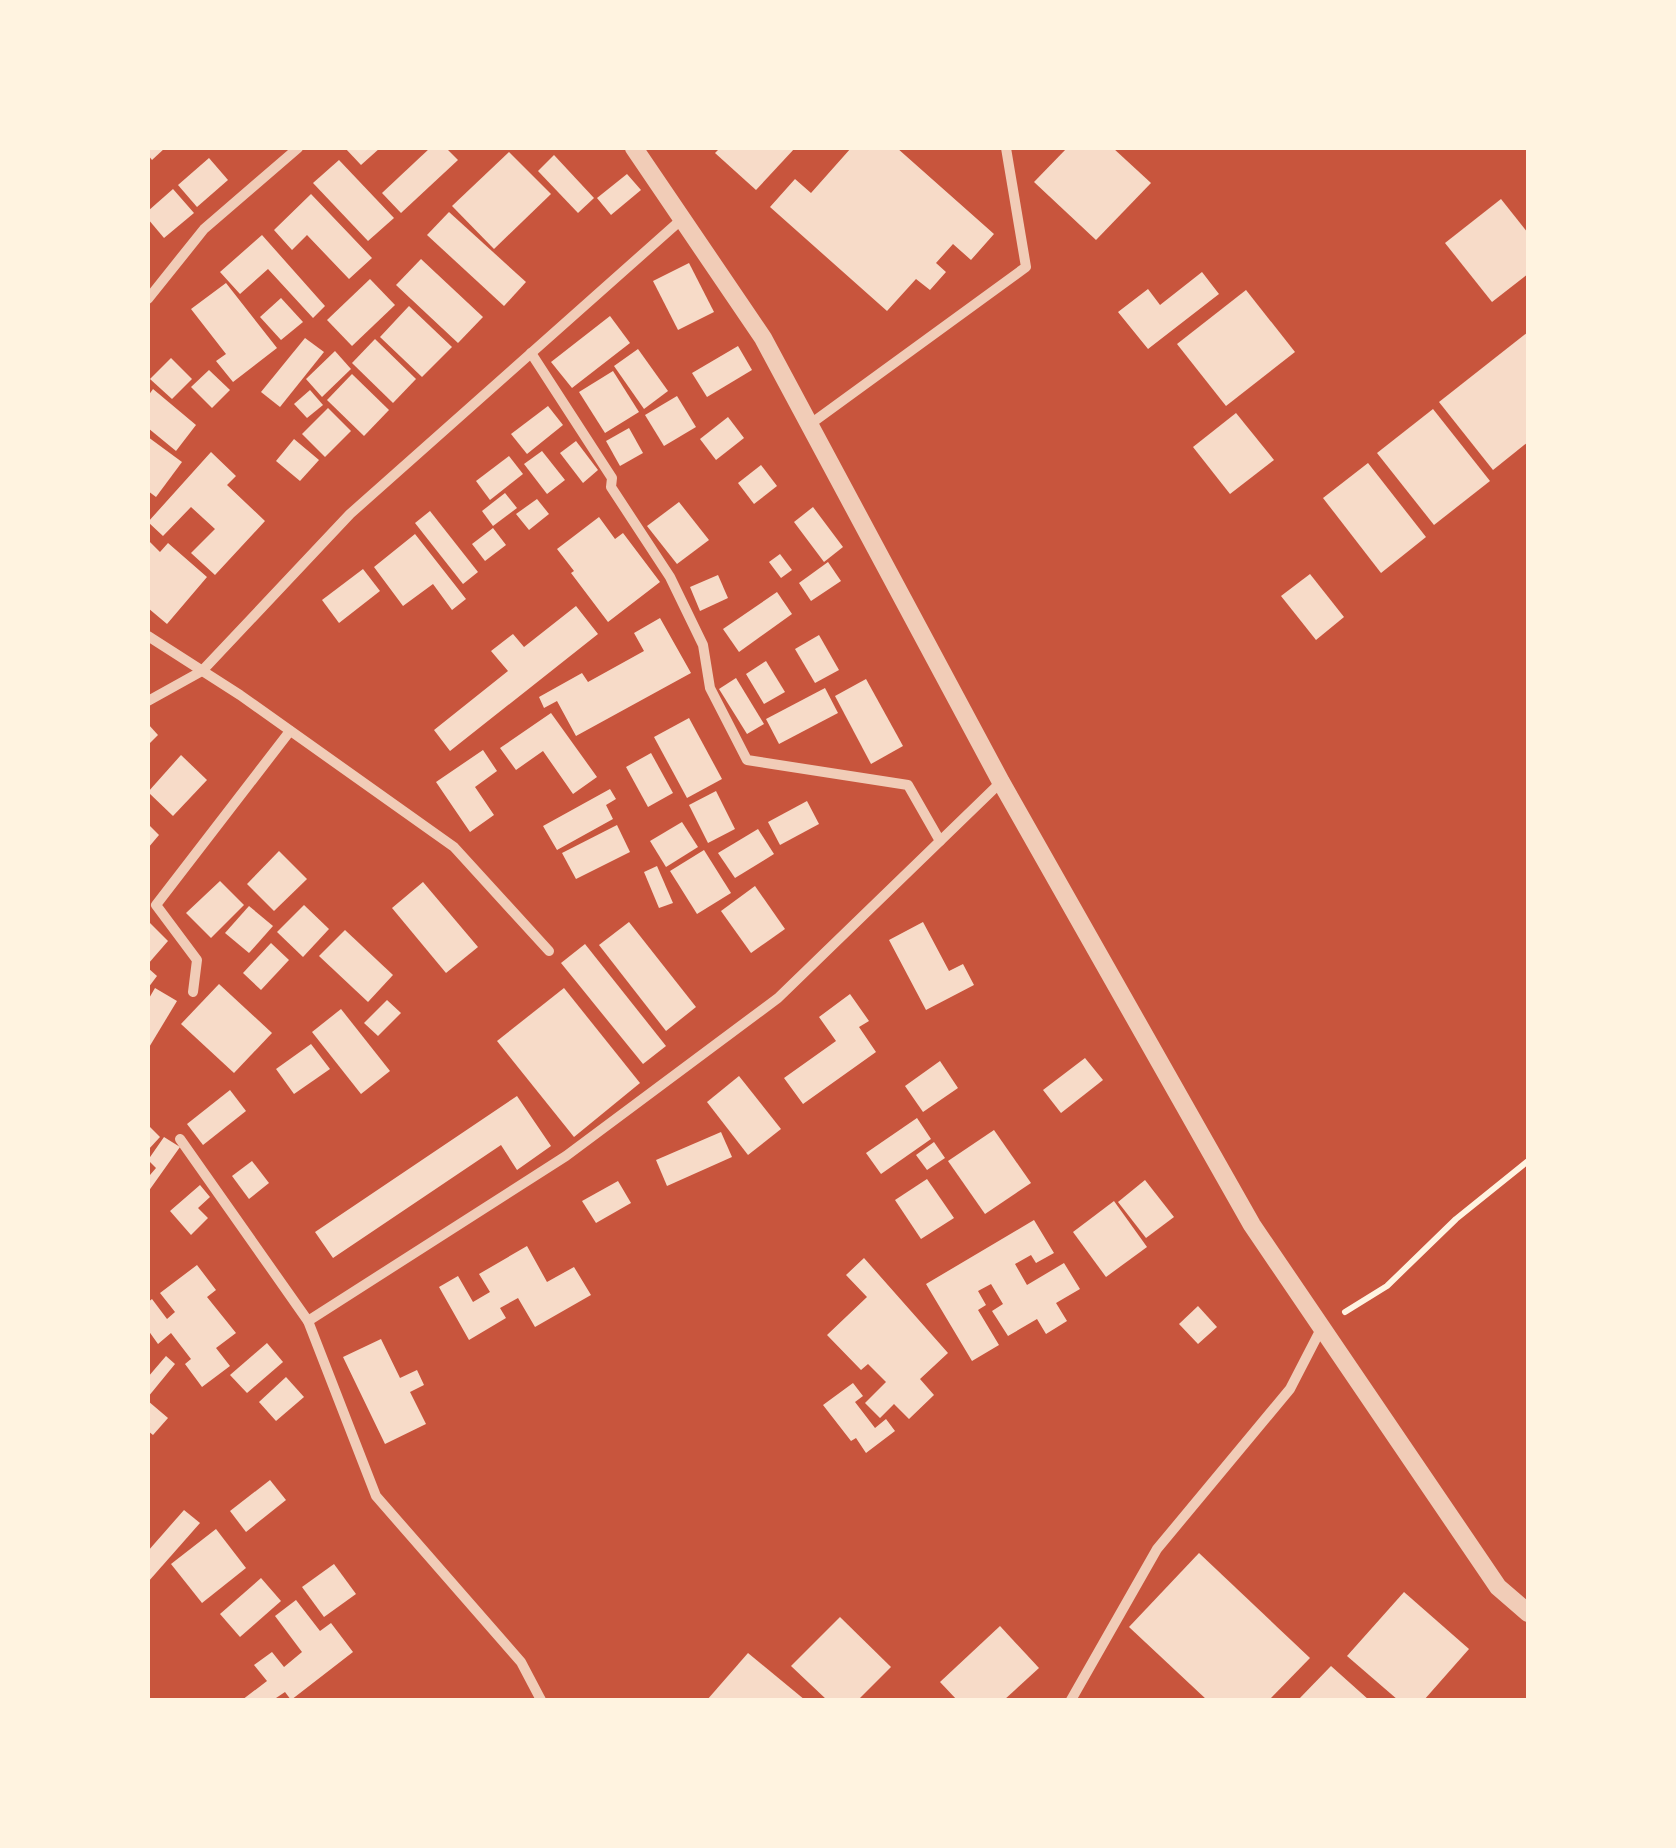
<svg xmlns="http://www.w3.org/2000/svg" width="1676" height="1848" font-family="Ubuntu,sans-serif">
<rect width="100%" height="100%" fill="#c8553d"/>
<g fill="#f7dbc8">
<polygon points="148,148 165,148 152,160 148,155"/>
<polygon points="345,148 380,148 361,165"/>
<polygon points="430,148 446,148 458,160 401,213 382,193"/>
<polygon points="720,148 795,148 756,190 715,153"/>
<polygon points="851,148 897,148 994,234 971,260 953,244 936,263 946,272 930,290 916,279 887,311 770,207 795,179 811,193"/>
<polygon points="1067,148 1113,148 1151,183 1096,240 1034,182"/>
<polygon points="509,152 551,194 494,249 452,206"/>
<polygon points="554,155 594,198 578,213 538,171"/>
<polygon points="209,158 228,180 197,207 178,185"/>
<polygon points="339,160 394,218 368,241 313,183"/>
<polygon points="627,174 641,190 611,215 597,198"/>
<polygon points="173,189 194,213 164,238 148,219 148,211"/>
<polygon points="311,194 372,258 349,279 307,235 292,250 274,230"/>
<polygon points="1501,199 1528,233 1528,274 1492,302 1445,243"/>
<polygon points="449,212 526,282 504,306 427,235"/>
<polygon points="262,235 325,306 313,318 268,269 240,294 220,272"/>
<polygon points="421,259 483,317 458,343 396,285"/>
<polygon points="689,263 714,312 678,330 653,281"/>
<polygon points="1202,272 1219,294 1148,349 1118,312 1148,289 1160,305"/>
<polygon points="370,279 395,305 352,346 327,320"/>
<polygon points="226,283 277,348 233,382 216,361 226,354 191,309"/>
<polygon points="1246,290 1295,352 1226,406 1177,344"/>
<polygon points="281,298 303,322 281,340 260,317"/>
<polygon points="409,306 452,347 422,377 380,337"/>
<polygon points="610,316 630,343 572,388 551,362"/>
<polygon points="1528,332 1528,442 1493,470 1439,402"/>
<polygon points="305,338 324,352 280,407 261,392"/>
<polygon points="375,339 416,379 393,403 352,363"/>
<polygon points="738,346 752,370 707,397 692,373"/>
<polygon points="638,349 668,391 644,409 614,366"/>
<polygon points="335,351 351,369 322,397 306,379"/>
<polygon points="171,358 192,379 172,399 150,379"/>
<polygon points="209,370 230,390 212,408 191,387"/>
<polygon points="613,371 639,412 605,433 579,392"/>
<polygon points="352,374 389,410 364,436 327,400"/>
<polygon points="153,389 196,425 176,451 148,428 148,396"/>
<polygon points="310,390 323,405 307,418 294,404"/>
<polygon points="677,396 696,427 664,446 645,415"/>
<polygon points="548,406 563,425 527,454 511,434"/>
<polygon points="328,408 351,431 325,457 302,434"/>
<polygon points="1433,409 1490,481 1434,525 1377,453"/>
<polygon points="1236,413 1274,460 1230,494 1193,447"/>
<polygon points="728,417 744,438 716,460 700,439"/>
<polygon points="629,428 643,453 620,466 606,441"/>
<polygon points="148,437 182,462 156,497 148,491"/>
<polygon points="294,439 319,460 300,481 276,461"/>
<polygon points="576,441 598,470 583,483 560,453"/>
<polygon points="542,451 565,480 547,494 524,464"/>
<polygon points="211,452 236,476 227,485 265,521 215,575 191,553 215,529 191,507 163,536 148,522"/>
<polygon points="509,456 523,474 490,500 476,481"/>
<polygon points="1368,463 1426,537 1381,573 1323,498"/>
<polygon points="761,465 777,486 754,504 738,483"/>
<polygon points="505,493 517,508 493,526 482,511"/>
<polygon points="537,499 549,514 529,530 516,514"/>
<polygon points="679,502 709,540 677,564 647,526"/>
<polygon points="813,507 843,547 824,562 794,522"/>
<polygon points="430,511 478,572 463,584 415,523"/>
<polygon points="599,517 615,539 623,533 660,582 608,622 571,573 574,571 557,549"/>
<polygon points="493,528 506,545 485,561 472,544"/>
<polygon points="415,534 466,599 452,610 433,584 403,606 374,567"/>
<polygon points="148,540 160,552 168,543 207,577 167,624 148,608"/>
<polygon points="780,554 792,570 781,578 769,562"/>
<polygon points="828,562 841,581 811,601 799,583"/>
<polygon points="363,569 380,591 339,623 322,600"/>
<polygon points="1310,574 1344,617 1316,640 1281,596"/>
<polygon points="718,575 728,598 700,611 690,587"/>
<polygon points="777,592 792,614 739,652 723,629"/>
<polygon points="576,606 598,634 450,751 434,730 508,671 491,651 513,634 524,647"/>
<polygon points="660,618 691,673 576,736 557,701 544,708 539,697 582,673 588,682 644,651 634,633"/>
<polygon points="819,635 839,670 815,683 795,649"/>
<polygon points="766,661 785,692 764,704 746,674"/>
<polygon points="736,678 764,724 747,734 719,689"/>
<polygon points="866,679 903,746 871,764 835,696"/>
<polygon points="825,688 838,713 779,744 766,719"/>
<polygon points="551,713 597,777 573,794 543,751 516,770 500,748"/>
<polygon points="689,718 722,779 687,798 654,737"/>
<polygon points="148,724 158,735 148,745"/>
<polygon points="483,750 497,771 475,787 494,815 470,832 436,782"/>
<polygon points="651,753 673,793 648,807 626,767"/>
<polygon points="181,755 207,780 173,816 148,792"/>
<polygon points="610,789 616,799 606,805 613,819 557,850 543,826"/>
<polygon points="716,791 735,829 708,843 689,805"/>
<polygon points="807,801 819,824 780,845 768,822"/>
<polygon points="682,822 698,847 666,867 650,841"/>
<polygon points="148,824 159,835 148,848"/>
<polygon points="617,825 630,852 576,879 562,853"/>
<polygon points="758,829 774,854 735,878 718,853"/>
<polygon points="704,850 731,893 697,914 670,871"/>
<polygon points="279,851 307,879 274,911 247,884"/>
<polygon points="657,866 673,903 659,908 644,872"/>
<polygon points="220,881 244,905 211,938 186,913"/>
<polygon points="423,882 478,947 446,973 392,908"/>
<polygon points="755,886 785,929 751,953 721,911"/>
<polygon points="304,905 329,929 303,957 277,932"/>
<polygon points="249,906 273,926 249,953 225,933"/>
<polygon points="148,921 168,941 148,964"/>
<polygon points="629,922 696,1007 666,1031 599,945"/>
<polygon points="923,922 949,971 963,964 974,985 926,1010 889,940"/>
<polygon points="345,930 393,975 368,1002 319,956"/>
<polygon points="271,943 289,960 261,990 243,973"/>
<polygon points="585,944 666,1046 643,1064 561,963"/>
<polygon points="148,968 157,976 148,988"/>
<polygon points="219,984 272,1033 234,1073 181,1024"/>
<polygon points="155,988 177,1001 148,1049 148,1000"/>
<polygon points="564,988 640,1083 574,1137 497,1041"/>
<polygon points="850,994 869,1021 859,1027 876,1052 803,1104 784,1078 836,1041 819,1017"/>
<polygon points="387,1000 401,1013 378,1036 364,1023"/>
<polygon points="341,1009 390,1071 361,1094 312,1032"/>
<polygon points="311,1044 330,1069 294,1094 276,1069"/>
<polygon points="1085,1058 1103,1080 1061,1113 1043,1090"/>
<polygon points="940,1061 958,1088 923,1112 905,1086"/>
<polygon points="739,1076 781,1129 748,1155 707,1102"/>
<polygon points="230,1090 246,1111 203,1145 187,1124"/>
<polygon points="517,1096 551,1146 517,1170 501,1145 333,1258 315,1232"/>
<polygon points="917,1118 931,1139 881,1174 866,1153"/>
<polygon points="148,1125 160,1137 148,1150"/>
<polygon points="994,1130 1031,1183 985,1214 948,1161"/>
<polygon points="721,1132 732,1157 667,1186 656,1160"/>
<polygon points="164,1137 180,1147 148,1192 148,1174 150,1175 156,1168 148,1160"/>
<polygon points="934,1142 945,1158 927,1170 916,1155"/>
<polygon points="252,1161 269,1183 249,1199 232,1176"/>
<polygon points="927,1179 954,1218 921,1239 895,1200"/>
<polygon points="1145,1180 1174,1217 1146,1238 1118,1202"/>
<polygon points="618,1181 631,1203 596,1223 582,1201"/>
<polygon points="200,1185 210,1197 198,1208 208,1218 191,1235 170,1211"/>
<polygon points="1114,1201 1147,1247 1106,1277 1073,1232"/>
<polygon points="1034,1220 1054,1253 1036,1263 1031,1255 1015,1264 1027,1285 1064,1263 1080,1289 1056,1303 1067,1321 1046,1334 1037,1319 1008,1336 992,1311 1003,1304 991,1284 978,1291 986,1305 978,1310 999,1345 972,1361 926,1284"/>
<polygon points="527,1246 547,1282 574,1267 591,1295 535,1327 518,1298 500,1308 506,1318 469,1340 439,1287 458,1276 473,1302 490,1292 479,1274"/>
<polygon points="864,1258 948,1353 920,1379 934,1395 909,1419 894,1404 880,1418 865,1403 886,1382 868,1364 861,1370 827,1335 867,1297 846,1275"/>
<polygon points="197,1265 216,1290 207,1297 236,1333 216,1348 230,1366 202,1387 185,1364 191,1359 171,1333 158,1344 148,1330 148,1302 152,1299 167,1319 175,1312 160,1293"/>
<polygon points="1198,1306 1217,1327 1198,1344 1179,1324"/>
<polygon points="381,1339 400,1378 417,1370 424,1385 410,1392 426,1424 385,1444 343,1357"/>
<polygon points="267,1343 283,1362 247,1393 230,1375"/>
<polygon points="166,1356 175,1364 148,1397 148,1377"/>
<polygon points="286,1377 304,1397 276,1421 259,1402"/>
<polygon points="853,1383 863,1396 855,1402 875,1428 886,1419 895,1431 866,1453 856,1438 851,1441 823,1405"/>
<polygon points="148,1401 168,1418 153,1435 148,1431"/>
<polygon points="270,1480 286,1500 246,1532 230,1511"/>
<polygon points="184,1510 200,1523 148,1582 148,1551"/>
<polygon points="216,1529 246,1568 202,1603 171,1564"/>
<polygon points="1199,1553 1310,1658 1269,1700 1207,1700 1129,1627"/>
<polygon points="334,1564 356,1594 324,1617 302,1587"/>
<polygon points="261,1578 281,1601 240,1637 220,1614"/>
<polygon points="1404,1592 1469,1649 1424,1700 1398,1700 1347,1656"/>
<polygon points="296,1600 320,1631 331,1623 353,1652 291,1700 285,1692 273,1700 242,1700 267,1681 254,1665 272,1652 284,1667 302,1652 275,1616"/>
<polygon points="840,1617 891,1667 858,1700 827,1700 791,1666"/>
<polygon points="1000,1626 1039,1668 1004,1700 957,1700 940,1682"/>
<polygon points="748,1653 805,1700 707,1700"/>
<polygon points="1331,1666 1369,1700 1298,1700"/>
</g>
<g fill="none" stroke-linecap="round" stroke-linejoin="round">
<polyline stroke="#fff3e0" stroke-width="6" points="1345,1312 1387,1286 1456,1219 1528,1161"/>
<g stroke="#f1ccb7" stroke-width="10">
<polyline points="148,299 204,229 298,148"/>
<polyline points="531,353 612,478 611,487 670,577 703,645 710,688 747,760 908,785 940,841"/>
<polyline points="809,425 1026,267 1006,148"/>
<polyline points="148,636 240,695 454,847 549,951"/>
<polyline points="148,701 202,671 350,514 682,219"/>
<polyline points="193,992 197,960 156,905 290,731"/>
<polyline points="180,1139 308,1321 376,1496 521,1662 541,1700"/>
<polyline points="308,1321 566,1156 778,998 1001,782"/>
<polyline points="1071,1700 1157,1549 1290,1389 1322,1327"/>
</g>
<polyline stroke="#f1ccb7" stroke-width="18" points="634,148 763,338 1001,782 1252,1225 1498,1587 1528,1613"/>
</g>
<rect width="1676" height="1848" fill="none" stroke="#fff3e0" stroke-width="300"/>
</svg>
